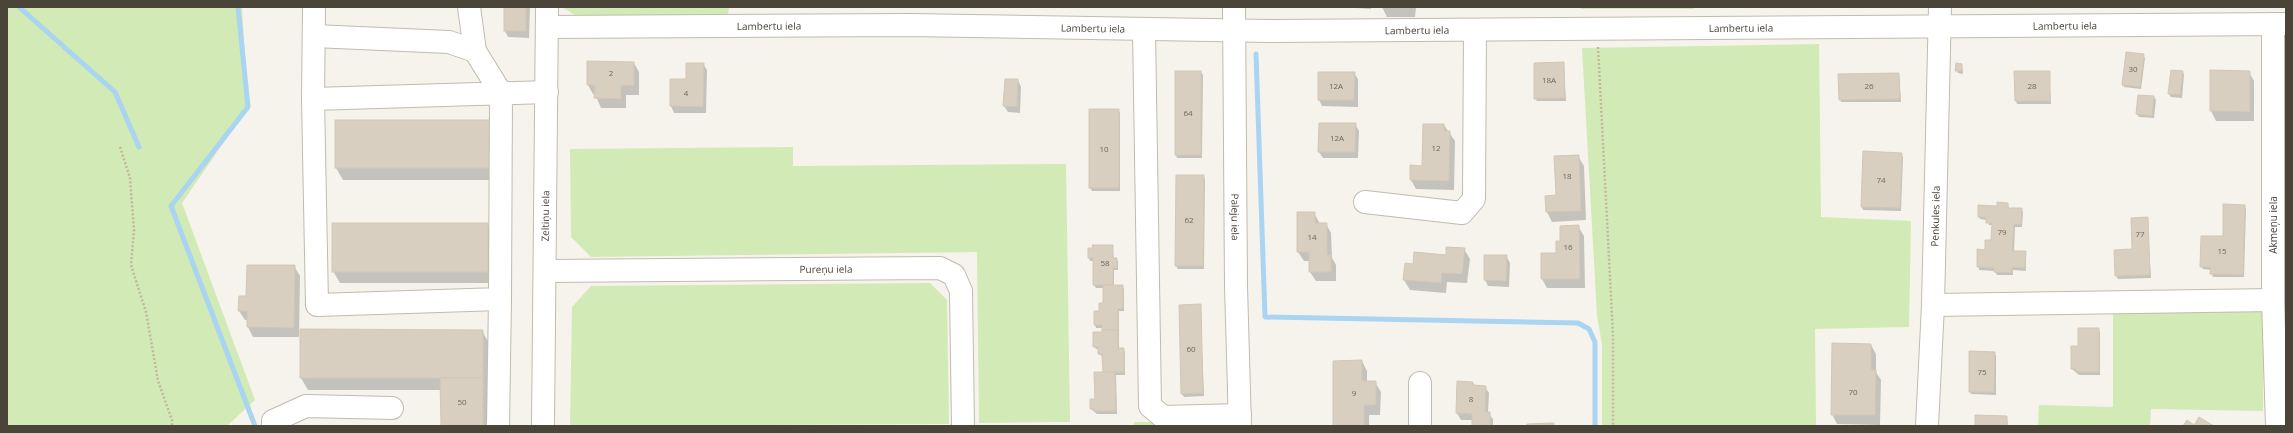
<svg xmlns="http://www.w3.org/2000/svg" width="2293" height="433" font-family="'Open Sans',sans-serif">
<rect width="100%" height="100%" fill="#f6f3ec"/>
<g fill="#d2eab5">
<polygon points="7,7 242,7 248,107 182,203 255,400 227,426 7,426"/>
<polygon points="562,7 729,7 728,15 578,17"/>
<rect x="1581" y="7" width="113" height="2"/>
<polygon points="1819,44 1821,217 1911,221 1909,327 1815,329 1816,426 1602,426 1602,345 1597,315 1582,48"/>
<polygon points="793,147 793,166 1066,164 1070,422 979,423 977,252 591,257 571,237 570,149"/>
<polygon points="930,283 947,300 949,424 570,426 572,307 591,286"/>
<polygon points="2264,309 2263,411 2151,409 2150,426 2038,426 2039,405 2113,407 2113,313"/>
<rect x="1134" y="422" width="86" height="4"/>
</g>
<g fill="#0003">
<polygon points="505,7 530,7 529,38 508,37 505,31"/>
<polygon points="1341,7 1371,7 1371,9"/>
<polygon points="1382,7 1416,7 1415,17 1387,17"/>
<polygon points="2143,55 2145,58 2141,89 2124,87 2123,84"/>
<polygon points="634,63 639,72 639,95 626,95 626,108 601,108 595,94 593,94 588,85"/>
<polygon points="1563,63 1566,101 1537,101 1535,98"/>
<polygon points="703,64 707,70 706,113 674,113 671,106 671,80 687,80"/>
<polygon points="1962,65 1963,74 1958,73 1956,70"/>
<polygon points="2211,71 2249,72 2254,81 2254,121 2216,121 2211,111"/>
<polygon points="1201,72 1203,75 1202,158 1177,158 1176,155"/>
<polygon points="2049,72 2051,104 2017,104 2016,101"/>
<polygon points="2183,72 2184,75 2182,98 2171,97 2169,94"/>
<polygon points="1354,73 1358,79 1358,107 1322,106 1319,100"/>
<polygon points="1899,74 1901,102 1841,102 1840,99"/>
<polygon points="1018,80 1021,87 1020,113 1008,112 1004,106"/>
<polygon points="2154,97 2156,100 2154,118 2139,117 2137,114"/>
<polygon points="1090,110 1118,110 1120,113 1120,191 1092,191 1090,188"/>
<polygon points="336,121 497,133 497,180 343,180 336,168"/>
<polygon points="1355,124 1359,131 1358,158 1323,158 1319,152"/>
<polygon points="1444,125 1455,141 1454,190 1416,189 1411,180 1423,167"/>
<polygon points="1901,154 1903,157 1901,211 1863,210 1862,207"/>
<polygon points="1578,156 1584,166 1586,220 1552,222 1547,212 1546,196 1557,196"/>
<polygon points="1203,176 1205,179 1204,269 1178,269 1176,266"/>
<polygon points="2008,204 2009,209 2021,209 2023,212 2022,227 2015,227 2014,252 2025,252 2026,271 2013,270 2013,275 1997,275 1995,271 1979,270 1978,250 1986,251 1992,241 1992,225 1989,225 1987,220 1980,219 1979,216"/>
<polygon points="2244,206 2246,209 2244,277 2213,277 2211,270 2203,269 2201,266 2224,237"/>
<polygon points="1314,213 1320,224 1326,224 1331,233 1332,258 1336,265 1336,281 1316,281 1310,272 1310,261 1304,261 1298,252"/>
<polygon points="2147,218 2151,278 2118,279 2116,276 2133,250"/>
<polygon points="487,224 494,236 494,283 340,283 333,271"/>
<polygon points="1578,226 1584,236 1585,288 1547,288 1542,279 1557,254 1562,242"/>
<polygon points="1112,246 1114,259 1118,261 1118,270 1114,270 1114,286 1122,286 1124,289 1124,311 1119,311 1119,349 1123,349 1125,352 1125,375 1116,375 1117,414 1097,414 1091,409 1091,400 1096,400 1104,373 1103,357 1099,354 1099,349 1096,349 1094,346 1104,333 1103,328 1096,328 1095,325 1104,304 1104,288 1096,288 1094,285 1094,261 1090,261 1089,258 1089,249"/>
<polygon points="1464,249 1470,259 1467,283 1447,282 1446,293 1410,290 1404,280 1414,265"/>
<polygon points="1506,256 1510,263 1509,287 1488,286 1485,280"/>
<polygon points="294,266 300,276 299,337 253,337 248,327 248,320 245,320 239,311 247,297"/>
<polygon points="1200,305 1204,396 1184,397 1182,394"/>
<polygon points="2098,329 2100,332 2100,375 2079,375 2072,369 2079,347"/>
<polygon points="482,331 489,343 488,426 442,426 442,390 308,390 301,378"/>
<polygon points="1871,345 1876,354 1876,372 1881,380 1880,425 1837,424 1832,414"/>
<polygon points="1994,353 1996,356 1996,395 1971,394 1970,391"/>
<polygon points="1362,361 1367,371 1367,382 1375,382 1381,392 1380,415 1369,415 1369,426 1334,426"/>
<polygon points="1458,382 1473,383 1475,386 1485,387 1489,393 1488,413 1493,419 1493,426 1473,426 1473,420 1461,420 1457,413"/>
<polygon points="2007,417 2008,426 1976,426"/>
</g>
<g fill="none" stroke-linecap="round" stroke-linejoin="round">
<g stroke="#a9d4f2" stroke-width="5">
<polyline points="19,7 115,92 139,147"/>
<polyline points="238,7 248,107 171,206 255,426"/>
<polyline points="1256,54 1265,317 1578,323 1589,329 1595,342 1595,426"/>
</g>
</g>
<g fill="#d8cfc1" stroke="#d3c7b4">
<rect x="504" y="7" width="22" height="24"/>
<polygon points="1381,7 1411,7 1411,8"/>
<polygon points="2126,52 2144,54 2140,87 2122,85"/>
<polygon points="587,61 634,62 634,86 621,85 621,99 594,98 595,85 587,85"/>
<polygon points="1564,62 1565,98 1534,99 1534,63"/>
<polygon points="686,63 704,63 703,107 670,106 670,79 686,79"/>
<polygon points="1956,63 1962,64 1962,71 1955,71"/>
<polygon points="2171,70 2183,71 2180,95 2168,94"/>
<polygon points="2210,70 2250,71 2250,112 2210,111"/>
<rect x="1175" y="71" width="26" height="84"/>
<polygon points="2014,71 2050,71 2050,101 2015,101"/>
<polygon points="1318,72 1355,72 1354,100 1318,100"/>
<polygon points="1899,73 1900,99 1839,100 1838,74"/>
<polygon points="1005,79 1018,79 1017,107 1003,106"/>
<polygon points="2138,95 2154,96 2152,116 2136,114"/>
<rect x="1089" y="109" width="30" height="79"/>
<rect x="335" y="120" width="156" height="48"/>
<polygon points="1319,123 1356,123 1355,152 1318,152"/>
<polygon points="1423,124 1444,124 1444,131 1450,131 1449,181 1410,180 1410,165 1422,166"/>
<polygon points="1863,151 1902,153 1900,208 1861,207"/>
<polygon points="1579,155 1581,211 1546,212 1545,196 1556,195 1554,156"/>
<polygon points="1176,175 1204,175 1203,266 1175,266"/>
<polygon points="1997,202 2008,203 2008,208 2022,208 2021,225 2014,224 2012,251 2026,251 2025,268 2012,267 2012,273 1994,272 1994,268 1977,267 1977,249 1985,250 1985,240 1991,240 1992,223 1986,223 1986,217 1978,217 1978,205 1997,206"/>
<polygon points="2223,204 2245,205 2243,275 2210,274 2211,267 2200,267 2201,236 2223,236"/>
<polygon points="1297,212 1315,212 1315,223 1327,223 1327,255 1331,255 1331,272 1309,272 1309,252 1297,252"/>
<polygon points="2148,217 2150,275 2115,276 2114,250 2132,249 2131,218"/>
<rect x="332" y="223" width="156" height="49"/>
<polygon points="1579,225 1580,279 1541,279 1541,253 1556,253 1556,241 1560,241 1560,226"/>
<polygon points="1092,245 1113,245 1113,258 1117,258 1117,268 1113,268 1113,285 1093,285 1093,258 1088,258 1088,248 1093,248"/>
<polygon points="1446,247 1465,248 1462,274 1442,273 1441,283 1403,280 1405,263 1413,264 1414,252 1446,255"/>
<polygon points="1484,255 1507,255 1506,281 1484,280"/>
<polygon points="247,265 295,265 294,328 247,327 247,311 238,311 239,296 246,296"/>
<polygon points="1103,285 1123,285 1123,308 1118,309 1118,330 1102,330 1102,325 1094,325 1094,311 1099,311 1099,303 1103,303"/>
<polygon points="1201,304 1203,393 1181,394 1179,305"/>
<polygon points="2078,328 2099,328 2099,372 2076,372 2076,369 2071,369 2071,346 2078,346"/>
<polygon points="300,329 483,330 483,378 300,378"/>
<polygon points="1102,330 1118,330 1118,348 1124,348 1124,372 1103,372 1102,354 1098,354 1098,347 1093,347 1093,332 1102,332"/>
<polygon points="1832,343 1871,344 1871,370 1876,370 1875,415 1831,415"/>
<polygon points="1969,351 1995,352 1994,392 1969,392"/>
<polygon points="1362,360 1362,381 1376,381 1376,405 1364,405 1364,426 1333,426 1333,361"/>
<polygon points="1094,372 1115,372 1116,411 1094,411 1094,409 1090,409 1090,399 1095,399"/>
<polygon points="440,378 483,378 483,426 441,426"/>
<polygon points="1457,381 1473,382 1473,385 1486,386 1485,412 1490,412 1490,426 1472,426 1472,414 1456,413"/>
<polygon points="1975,415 2007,416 2007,426 1975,426"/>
<polygon points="2199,417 2214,426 2183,426 2187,420 2194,425"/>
<polygon points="1554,423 1554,426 1527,426 1527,424"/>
</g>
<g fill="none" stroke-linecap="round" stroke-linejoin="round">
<defs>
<g id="minor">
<polyline points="469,7 475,51 501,93 500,299 317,305 313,99 547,92"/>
<path id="s1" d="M 1234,7 L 1236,286 L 1240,426"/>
<polyline points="2273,24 2273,300 2277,426"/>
<path id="s2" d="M 547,27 L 910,25 L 1270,31 L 2286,24"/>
<polyline points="1144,30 1150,406 1163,417 1240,415"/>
<polyline points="314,36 449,42 475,51"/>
<polyline points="313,99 314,7"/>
<polyline points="1365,202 1462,213 1474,199 1475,30"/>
<path id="s3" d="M 545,271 L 940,268 L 954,275 L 961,291 L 963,426"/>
<polyline points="1933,305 2273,300"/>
<polyline points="1420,383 1420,426"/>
<polyline points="273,426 273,421 306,406 392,408"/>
<polyline points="498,426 500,299"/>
<path id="s4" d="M 543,426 L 547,7"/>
<path id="s5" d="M 1927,426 L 1933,305 L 1940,7"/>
</g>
</defs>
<use href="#minor" stroke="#c2bbae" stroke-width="24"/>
<g stroke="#c4b79f" stroke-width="2.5" stroke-dasharray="2 2" stroke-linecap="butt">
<polyline points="1598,47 1613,335 1613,426"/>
<polyline points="120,147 130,178 134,230 131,265 146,312 158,381 172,420 172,426"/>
</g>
<use href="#minor" stroke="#fff" stroke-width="22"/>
</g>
<g text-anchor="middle" stroke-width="3" stroke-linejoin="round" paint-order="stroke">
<g font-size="8" fill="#6e675b">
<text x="2133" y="72">30</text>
<text x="611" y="76">2</text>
<text x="1549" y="83">18A</text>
<text x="1336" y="89">12A</text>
<text x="1869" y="89">26</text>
<text x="2032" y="89">28</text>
<text x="686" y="96">4</text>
<text x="1188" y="116">64</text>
<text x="1337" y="141">12A</text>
<text x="1436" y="151">12</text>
<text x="1104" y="152">10</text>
<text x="1567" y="179">18</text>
<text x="1881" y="183">74</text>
<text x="1189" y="223">62</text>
<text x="2002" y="235">79</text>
<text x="2140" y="237">77</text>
<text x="1312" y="240">14</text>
<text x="1568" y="250">16</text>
<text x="2222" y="254">15</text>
<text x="1105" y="266">58</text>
<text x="1191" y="352">60</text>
<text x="1982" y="375">75</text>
<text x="1853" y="395">70</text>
<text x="1354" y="396">9</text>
<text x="1471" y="402">8</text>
<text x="462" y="405">50</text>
</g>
<g font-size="10" fill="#4b4439" stroke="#fff">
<text dy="4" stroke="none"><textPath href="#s2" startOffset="222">Lambertu iela</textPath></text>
<text dy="4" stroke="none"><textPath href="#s2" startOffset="1518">Lambertu iela</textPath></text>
<text dy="4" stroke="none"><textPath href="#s2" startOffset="546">Lambertu iela</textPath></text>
<text dy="4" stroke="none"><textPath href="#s2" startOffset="1194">Lambertu iela</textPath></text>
<text dy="4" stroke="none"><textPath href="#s2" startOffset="870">Lambertu iela</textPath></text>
<text dy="4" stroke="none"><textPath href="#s4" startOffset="210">Zeltiņu iela</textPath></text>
<text dy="4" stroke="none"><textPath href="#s1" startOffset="210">Paleju iela</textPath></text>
<text dy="4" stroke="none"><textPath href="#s5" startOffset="210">Penkules iela</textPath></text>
<text transform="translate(2273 225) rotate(-90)" y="4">Akmeņu iela</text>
<text dy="4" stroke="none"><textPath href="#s3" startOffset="281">Pureņu iela</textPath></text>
</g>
</g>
<rect width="2293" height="433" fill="none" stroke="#4b4439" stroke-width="16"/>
</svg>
